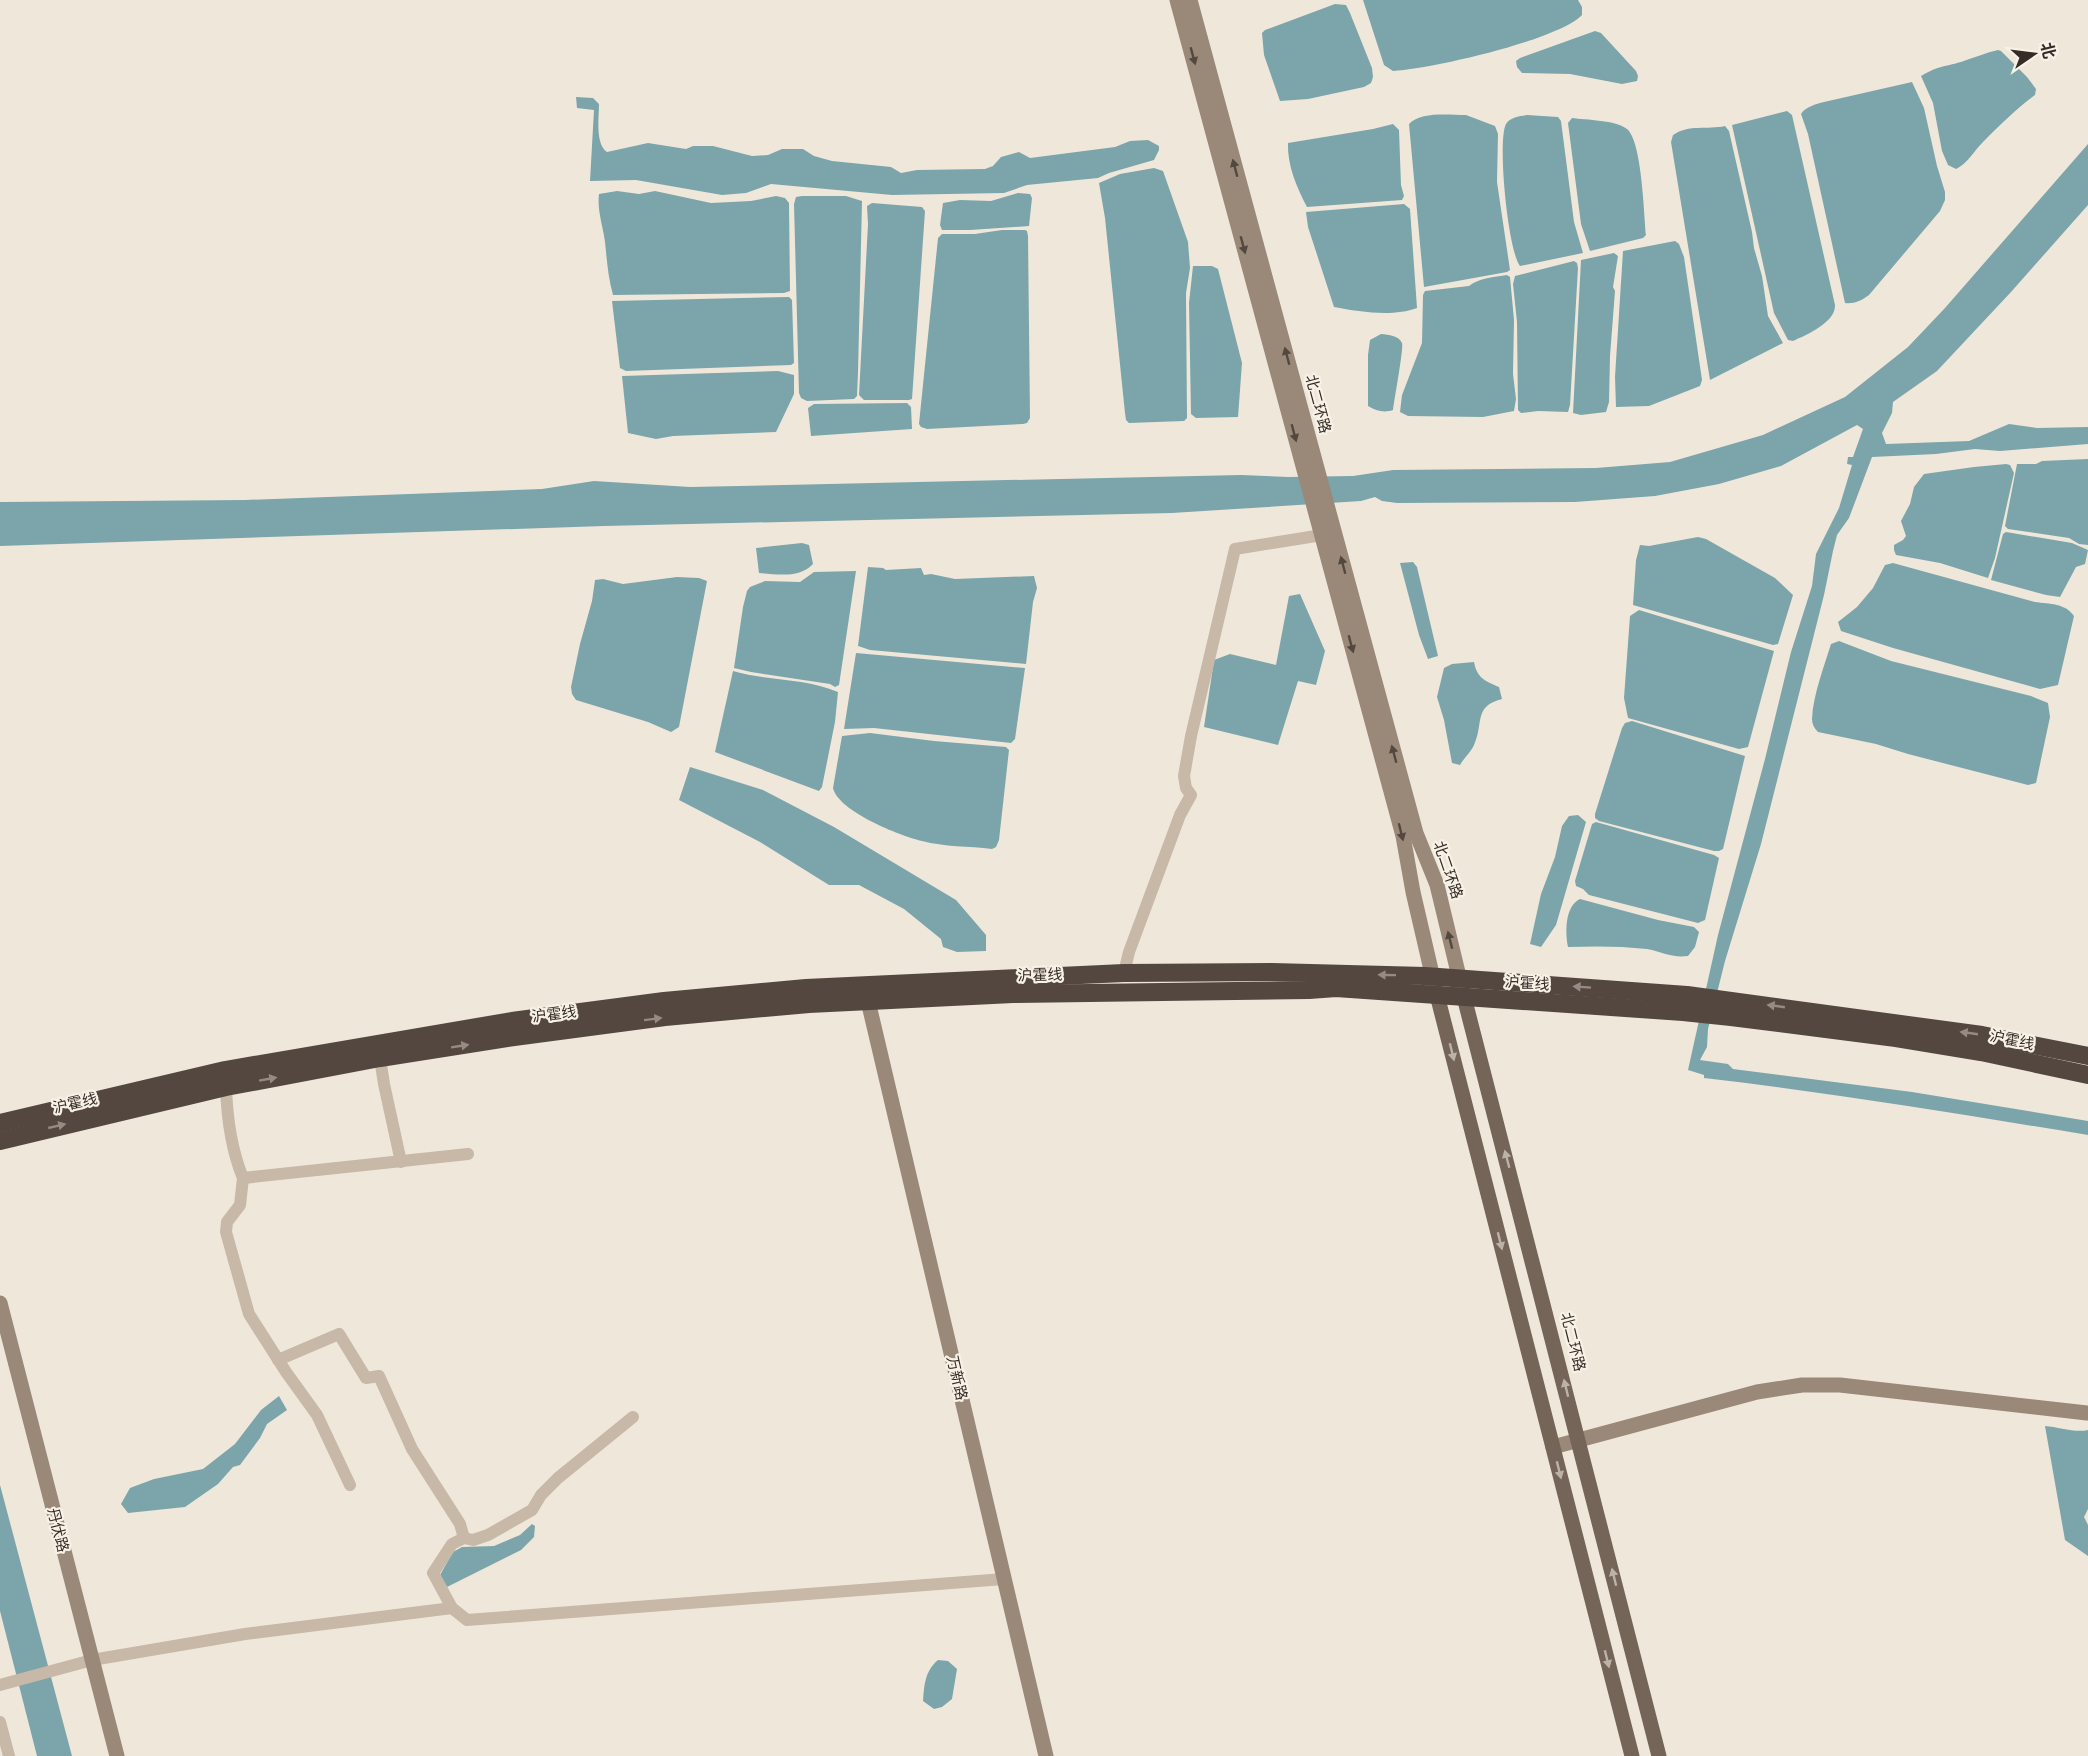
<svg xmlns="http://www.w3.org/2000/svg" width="2088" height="1756" font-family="Raleway,'Noto Sans SC',sans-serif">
<rect width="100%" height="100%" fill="#f0e7db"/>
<g fill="#7ba5ab">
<path d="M 1363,0 L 1578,0 L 1582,7 L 1582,15 C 1558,40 1431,69 1393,71 L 1384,65 Z"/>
<polygon points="1335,4 1346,5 1350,13 1372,68 1373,77 1371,83 1364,87 1308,99 1280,101 1264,55 1262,33 1265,30"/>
<polygon points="1595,31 1601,33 1636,71 1638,76 1637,81 1622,84 1570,74 1522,73 1517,67 1516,61 1520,58"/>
<path d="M 1998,50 L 2001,51 L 2027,77 L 2036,89 L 2035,95 C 2016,109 1999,126 1983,142 C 1974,151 1967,164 1956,169 L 1948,165 L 1942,151 L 1933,103 L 1921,76 C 1938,66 1943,67 1961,62 C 1973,58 1985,53 1998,50 Z"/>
<path d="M 1912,82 L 1924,108 L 1937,166 L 1945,192 L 1945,200 L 1940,211 L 1869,295 C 1861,301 1854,304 1845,303 L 1808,134 L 1801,114 C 1805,107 1816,104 1824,102 Z"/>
<path d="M 576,97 L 593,98 L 599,104 C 599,117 595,144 607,152 L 648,143 L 686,149 L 693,146 L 713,146 L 752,156 L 768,155 L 782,149 L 803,149 L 814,156 L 832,161 L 891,167 L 901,173 L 917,170 L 985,169 L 993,166 L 1001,157 L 1019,152 L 1030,158 L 1115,147 L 1130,141 L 1148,140 L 1159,146 L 1159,150 L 1154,160 L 1109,173 L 1098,178 L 1027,185 L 1004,193 L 892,195 L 771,184 L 746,193 L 722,195 L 636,180 L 590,181 L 594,110 L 577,108 Z"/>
<path d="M 1787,111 L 1792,115 L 1835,305 C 1836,322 1807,335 1793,341 L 1788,340 L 1774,313 L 1732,125 Z"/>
<path d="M 1466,115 L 1495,126 L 1498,134 L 1497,182 L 1510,270 L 1507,272 L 1424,287 L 1409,124 C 1421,111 1449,115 1466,115 Z"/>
<path d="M 1527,115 L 1558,117 L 1561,121 L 1574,222 L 1583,253 L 1520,266 C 1508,251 1497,141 1506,124 C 1510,117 1520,116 1527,115 Z"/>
<path d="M 1572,118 C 1586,120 1616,120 1627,129 C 1642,141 1644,215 1646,235 L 1643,238 L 1590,251 L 1581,224 L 1568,123 Z"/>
<path d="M 1393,124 L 1399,130 L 1401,185 L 1404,196 L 1402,200 L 1307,207 C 1297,188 1287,165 1288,143 L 1373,129 Z"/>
<path d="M 1725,126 L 1729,131 L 1752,232 L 1754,248 L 1762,276 L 1768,316 L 1783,343 L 1710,380 L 1671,142 L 1673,135 C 1689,124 1707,130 1725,126 Z"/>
<path d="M 2088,144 L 2088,205 L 2011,292 L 1937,371 L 1893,402 L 1892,413 L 1882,433 L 1886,444 L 1969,441 L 2009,424 L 2037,428 L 2088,427 L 2088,444 L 2000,451 L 1975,449 L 1936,454 L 1872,457 L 1849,518 L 1837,535 L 1833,551 L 1824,595 L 1761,844 L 1725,961 L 1708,1029 L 1707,1047 L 1700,1060 L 1728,1064 L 1733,1069 L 1912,1092 L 2088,1121 L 2088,1135 C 1960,1114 1833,1093 1704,1078 L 1704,1075 L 1688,1070 L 1718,935 L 1765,759 L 1791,652 L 1812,586 L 1816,554 L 1839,508 L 1852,465 L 1847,464 L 1848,457 L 1853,457 L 1863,429 L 1857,425 L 1781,466 L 1719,484 L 1655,496 L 1575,502 L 1397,503 L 1382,501 L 1375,497 L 1361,501 L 1172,513 L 604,526 L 0,546 L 0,502 L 245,500 L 542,489 L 594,481 L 690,487 L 1241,475 L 1288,477 L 1353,476 L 1393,470 L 1596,468 L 1670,462 L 1763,435 L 1845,397 L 1908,347 L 1945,308 Z"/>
<polygon points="1154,168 1163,171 1188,242 1190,268 1186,293 1187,418 1184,421 1129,423 1126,420 1125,413 1105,218 1099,183 1120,174"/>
<path d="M 617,191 L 639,194 L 655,191 L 711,203 L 751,201 L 776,196 L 785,198 L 789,203 L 790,291 L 784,293 L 613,295 C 608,277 607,261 605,242 C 603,226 597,211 599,194 Z"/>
<polygon points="1018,193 1030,194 1032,198 1029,226 970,230 942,230 940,225 943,203 960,200 991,201"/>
<polygon points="802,196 846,196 862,201 858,373 857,396 854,399 807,401 801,398 799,393 794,204 796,197"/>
<polygon points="872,203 922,207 925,211 912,399 909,400 864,400 859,395 868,224 867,206"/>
<path d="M 1404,204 L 1410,209 L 1417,308 C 1393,317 1360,312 1334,307 L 1308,227 L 1306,212 Z"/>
<polygon points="1002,230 1025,230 1027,231 1028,236 1030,418 1027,423 1023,424 927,429 921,427 919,424 938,238 942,234 975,234"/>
<polygon points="1675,241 1679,244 1684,257 1702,380 1700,386 1649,406 1616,407 1615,377 1623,251"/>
<polygon points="1614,253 1618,256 1613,287 1615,291 1610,356 1609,402 1606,412 1581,415 1573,413 1581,260"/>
<polygon points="1574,261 1577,263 1578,268 1570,405 1568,412 1538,411 1521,413 1518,410 1517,322 1513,284 1515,276"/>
<polygon points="1193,266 1212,266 1218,269 1242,363 1238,417 1196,418 1191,414 1189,303"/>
<path d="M 1507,275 L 1510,277 L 1514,320 L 1513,374 L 1516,399 L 1514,411 L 1483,417 L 1408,416 L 1400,412 L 1402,395 L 1422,343 L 1423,295 L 1425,291 L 1469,286 C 1479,278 1494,277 1507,275 Z"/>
<polygon points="789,297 792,300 794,363 791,365 626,371 620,368 612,301"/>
<path d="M 1381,334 C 1389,335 1398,335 1402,343 C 1404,347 1394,401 1393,410 C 1384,413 1376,411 1368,406 L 1368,355 L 1370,340 Z"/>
<polygon points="778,371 794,375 794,394 776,432 673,436 656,439 628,433 622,376"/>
<polygon points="907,403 911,407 912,429 811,436 808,408 814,404"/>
<polygon points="2088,459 2088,545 2079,544 2069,538 2008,529 2005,526 2017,464 2036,464 2042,461"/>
<polygon points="2006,464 2010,465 2014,473 1995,558 1988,578 1940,563 1896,555 1894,550 1894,545 1903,540 1906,536 1901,521 1910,504 1914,487 1924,474 1974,467"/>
<polygon points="2006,532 2072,543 2088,550 2085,564 2076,567 2060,597 2046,595 1991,580 2003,534"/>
<polygon points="1698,537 1706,539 1775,578 1793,595 1778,644 1773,645 1633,605 1636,560 1640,545 1649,546"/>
<path d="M 802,543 L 809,545 L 813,564 C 799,579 777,574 759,573 L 756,548 Z"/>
<polygon points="1413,562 1417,567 1438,656 1428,659 1419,635 1400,563"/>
<path d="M 1893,563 L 2035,602 C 2050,604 2065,603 2074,616 L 2058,685 L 2040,689 L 1893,648 L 1841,631 L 1838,622 L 1857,607 L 1873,588 L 1885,565 Z"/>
<polygon points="868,567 883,568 886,570 921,568 924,575 931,574 955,579 1034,576 1037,588 1033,602 1026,664 870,650 858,646"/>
<polygon points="856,571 839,685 835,687 830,684 751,672 734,668 743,607 747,591 750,587 765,581 800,582 814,572"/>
<polygon points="677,577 699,578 707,581 679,727 671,732 648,722 576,700 572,694 571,687 580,644 592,601 595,580 603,579 623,584"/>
<polygon points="1300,594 1325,651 1316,685 1298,681 1278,745 1204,727 1214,660 1230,654 1276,665 1289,596"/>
<polygon points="1639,610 1774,651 1748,747 1739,749 1628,718 1624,698 1630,616"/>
<path d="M 1839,641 L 1891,661 L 2031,696 L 2048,703 L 2050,717 L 2036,783 L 2028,785 L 1908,754 L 1876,744 L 1818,732 C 1814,728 1812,724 1812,719 C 1813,695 1824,667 1831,644 Z"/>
<polygon points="856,653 1025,668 1015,739 1011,743 874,728 844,729"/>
<path d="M 1474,662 C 1477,678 1485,681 1499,687 L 1502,699 C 1473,706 1484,724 1474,745 C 1471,752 1464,758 1460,765 L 1452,763 L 1444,720 L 1437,697 L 1444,668 L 1452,664 Z"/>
<path d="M 733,671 C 767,681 806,678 838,692 L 835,722 L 822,787 L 819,791 L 715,752 Z"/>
<polygon points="1632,721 1745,756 1723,849 1719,851 1714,851 1599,821 1595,818 1595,814 1622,728 1625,723"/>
<path d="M 870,733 L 934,741 L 1006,747 L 1009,750 L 999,840 L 996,847 L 992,849 C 969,846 944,847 922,841 C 900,836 838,811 833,788 L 842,736 Z"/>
<polygon points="690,767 763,790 834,827 956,900 986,935 986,951 957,952 943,947 941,939 904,909 859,885 829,885 760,842 679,800"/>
<polygon points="1578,815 1586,822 1556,925 1541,947 1530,944 1541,894 1555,857 1562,826 1569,816"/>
<polygon points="1596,822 1714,855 1719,858 1705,920 1698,923 1589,895 1583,889 1576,886 1575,881 1592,824"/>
<path d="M 1580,899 L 1658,920 L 1694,927 L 1699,932 L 1695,947 L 1688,956 C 1671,958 1663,952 1647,949 C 1621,946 1594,946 1568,947 C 1565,932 1565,906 1580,899 Z"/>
<polygon points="279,1396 287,1410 267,1424 260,1438 240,1465 233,1467 218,1484 185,1507 128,1513 121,1504 130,1488 154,1479 203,1469 235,1444 261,1410"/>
<path d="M 2045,1426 C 2059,1427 2075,1433 2088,1430 L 2088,1509 L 2084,1517 L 2088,1525 L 2088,1556 L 2065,1540 Z"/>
<polygon points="0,1485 72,1756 37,1756 0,1611"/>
<polygon points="532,1524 535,1526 534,1537 521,1550 447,1587 440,1575 453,1552 462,1547 494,1546 520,1535"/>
<path d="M 938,1660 L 948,1661 L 957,1669 L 952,1699 L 942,1707 L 934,1709 L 923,1701 C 924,1685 925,1671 938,1660 Z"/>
</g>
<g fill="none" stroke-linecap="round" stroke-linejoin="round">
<g stroke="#c7b8a7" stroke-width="12">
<polyline points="1124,973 1129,952 1180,815 1191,795 1186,788 1184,776 1191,736 1235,549 1322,535"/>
<polyline points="380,1058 384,1084 401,1162"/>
<path d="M 226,1087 C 227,1118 231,1149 243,1178 L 468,1154"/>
<polyline points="243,1178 240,1205 227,1222 226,1232 249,1314 286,1372 317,1415 350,1485"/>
<polyline points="278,1360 339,1334 366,1378 379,1376 412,1449 460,1524 464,1538 452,1544 433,1573 452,1608"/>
<polyline points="464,1538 473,1540 488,1535 532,1510 541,1495 558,1478 633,1417"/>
<polyline points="0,1685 92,1660 245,1634 452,1608 467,1620 1004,1579"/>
<polyline points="0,1722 9,1756"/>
</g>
<g stroke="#9a8879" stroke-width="15">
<polyline points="1177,0 1403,836 1413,892 1435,987"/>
<polyline points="1190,0 1416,833 1437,885 1462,989"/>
<polyline points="868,1001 1046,1756"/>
<polyline points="0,1303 117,1756"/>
<polyline points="1553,1447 1757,1392 1802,1385 1840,1385 2087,1413"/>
</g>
<g stroke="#756559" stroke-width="15">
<polyline points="1437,995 1632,1756"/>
<polyline points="1464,997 1659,1756"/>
</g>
<g stroke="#54473f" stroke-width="18">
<polyline points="0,1123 225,1070 512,1021 664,1001 806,988 1124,973 1272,972 1425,976 1687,995 1982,1035 2088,1056"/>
<polyline points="0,1141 226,1087 380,1058 514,1037 665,1017 809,1004 1013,994 1309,990 1336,988 1683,1012 1731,1017 1896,1038 1981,1052 2088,1075"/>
</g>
</g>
<defs><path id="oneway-solid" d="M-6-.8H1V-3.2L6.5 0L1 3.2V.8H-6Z" transform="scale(1.5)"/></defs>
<g fill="#534840">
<use href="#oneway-solid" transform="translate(1193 56) rotate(75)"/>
<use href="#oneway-solid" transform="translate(1235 168) rotate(-105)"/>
<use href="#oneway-solid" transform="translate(1243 245) rotate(75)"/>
<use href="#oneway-solid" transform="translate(1287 356) rotate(-105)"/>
<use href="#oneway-solid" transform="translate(1294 433) rotate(75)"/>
<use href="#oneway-solid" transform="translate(1343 565) rotate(-105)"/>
<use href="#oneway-solid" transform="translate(1351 644) rotate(75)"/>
<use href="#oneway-solid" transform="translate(1394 754) rotate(-105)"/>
<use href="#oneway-solid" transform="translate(1401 832) rotate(76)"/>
<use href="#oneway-solid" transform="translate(1450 940) rotate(-104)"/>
</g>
<g fill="#968b82">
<use href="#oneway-solid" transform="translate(1387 975) rotate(-179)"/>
<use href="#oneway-solid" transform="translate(1582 987) rotate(-176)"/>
<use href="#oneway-solid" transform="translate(1776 1006) rotate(-172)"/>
<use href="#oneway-solid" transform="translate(653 1019) rotate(-7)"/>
<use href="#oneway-solid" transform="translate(1969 1033) rotate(-172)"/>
<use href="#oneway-solid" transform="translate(460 1046) rotate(-9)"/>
<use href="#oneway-solid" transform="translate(268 1079) rotate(-10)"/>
<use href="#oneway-solid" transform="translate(57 1126) rotate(-13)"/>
</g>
<g fill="#bdb2a7">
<use href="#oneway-solid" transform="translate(1452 1052) rotate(76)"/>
<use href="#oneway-solid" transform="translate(1507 1159) rotate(-105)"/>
<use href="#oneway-solid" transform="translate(1500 1241) rotate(76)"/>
<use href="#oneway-solid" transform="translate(1566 1388) rotate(-104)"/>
<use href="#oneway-solid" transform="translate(1559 1470) rotate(76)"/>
<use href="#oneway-solid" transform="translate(1614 1577) rotate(-104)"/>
<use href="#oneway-solid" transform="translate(1607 1659) rotate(76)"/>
</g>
<g text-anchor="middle" stroke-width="4.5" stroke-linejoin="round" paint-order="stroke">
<g font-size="15" fill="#342c27" stroke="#f8f1e6">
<text transform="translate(1318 404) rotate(75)" y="5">北二环路</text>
<text transform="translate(1448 870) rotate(71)" y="5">北二环路</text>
<text transform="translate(1040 975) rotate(-1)" y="5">沪霍线</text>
<text transform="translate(1527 983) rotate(4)" y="5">沪霍线</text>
<text transform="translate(554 1014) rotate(-7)" y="5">沪霍线</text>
<text transform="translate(2012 1040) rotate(12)" y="5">沪霍线</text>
<text transform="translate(75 1103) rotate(-13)" y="5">沪霍线</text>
<text transform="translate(1573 1342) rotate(76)" y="5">北二环路</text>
<text transform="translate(957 1378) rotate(77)" y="5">万新路</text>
<text transform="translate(58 1530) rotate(76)" y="5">丹伏路</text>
</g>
</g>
<g transform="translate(2034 54) rotate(76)" stroke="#f8f1e6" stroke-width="4.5" paint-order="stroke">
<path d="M0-4.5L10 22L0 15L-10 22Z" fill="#342c27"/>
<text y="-9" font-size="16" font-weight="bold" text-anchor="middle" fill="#342c27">北</text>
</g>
</svg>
